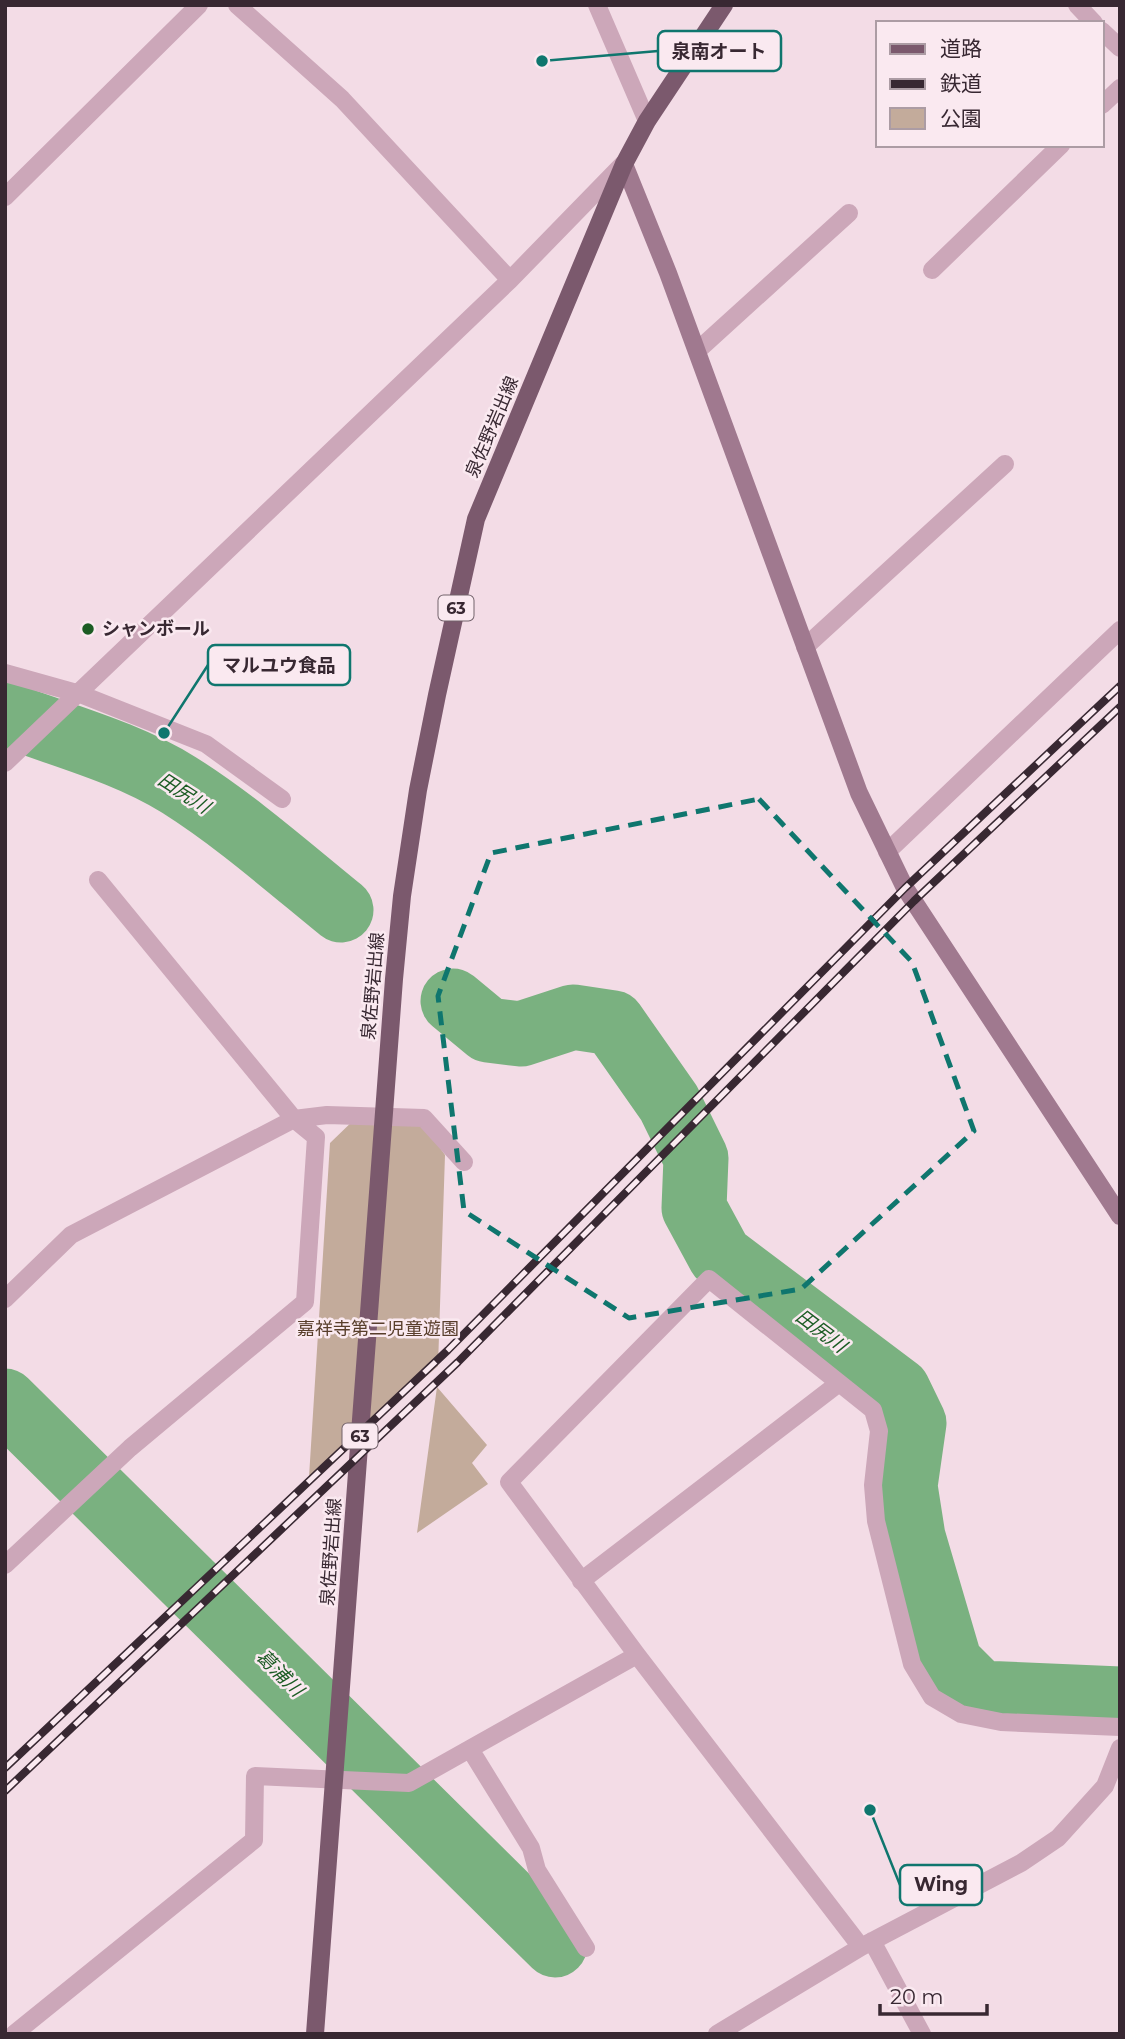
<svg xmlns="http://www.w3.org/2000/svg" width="1125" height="2039" viewBox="0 0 1125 2039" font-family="Montserrat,'Noto Sans JP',sans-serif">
<rect width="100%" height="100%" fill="#f3dce6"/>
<!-- park -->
<path fill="#c3ab9b" d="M358,1116l62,3 25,36 -7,211 -129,111 21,-334z
M437,1387l50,58 -15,18 16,21 -71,49z"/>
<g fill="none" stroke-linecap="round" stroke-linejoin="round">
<!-- river -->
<path stroke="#7ab180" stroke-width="65" d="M5,714c58,22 121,38 174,71 57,36 109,82 162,125
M453,1001l35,29 33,4 52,-17 40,6 56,80 27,55 -2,50 26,48 178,134 16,33 -9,63 8,51 37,126 30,30 140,6
M5,1401l550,544"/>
<!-- street -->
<path stroke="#cca7b9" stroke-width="18" d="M237,5l105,94 168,181
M597,5l50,116
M1077,5l17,18
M1102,31l18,17
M1102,105l18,-17
M5,197l194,-192
M932,270l129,-125
M697,351l152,-138
M805,647l200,-183
M5,673l75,21 126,50 76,55
M5,763l505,-483 113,-116
M887,852l233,-222
M5,1299l66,-64 223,-116 33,-4 97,3 40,44
M5,1565l125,-117 175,-146 11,-165 -22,-18 -196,-239
M581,1581l258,-198
M470,1749l61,99 6,22 49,78
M872,1941l50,93
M861,1947l-224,-292 -128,-173 200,-203 164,131 6,21 -6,54 3,36 36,143 20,33 29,17 40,8 119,5
M14,2034l240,-194 1,-64 154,7 228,-128
M717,2034l144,-87 160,-84 37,-25 47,-52 15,-38"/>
<!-- secondary -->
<path stroke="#a0798f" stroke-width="18" d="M624,164l44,109 191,520 46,95 215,328"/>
<!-- primary -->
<path stroke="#7b596d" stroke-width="18" d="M315,2034l79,-1055 8,-83 16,-106 19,-95 39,-176 148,-355 23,-43 77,-116"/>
<!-- rail casing -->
<g stroke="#382832" stroke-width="8">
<path id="rail" d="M5,1768l443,-418 457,-462 215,-202
M5,1791l453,-429 456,-461 206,-194"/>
</g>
<!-- rail -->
<use href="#rail" stroke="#fae9f0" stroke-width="5" stroke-dasharray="16" stroke-linecap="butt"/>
</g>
<!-- marked area -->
<path fill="none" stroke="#0f766e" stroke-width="5" stroke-dasharray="14 9" stroke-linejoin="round" d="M759,799l153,163 62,169 -173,158 -172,29 -165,-107 -26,-215 53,-143z"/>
<!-- markers -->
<circle fill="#1c5c24" stroke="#fae9f0" stroke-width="2.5" cx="88" cy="629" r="7"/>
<g text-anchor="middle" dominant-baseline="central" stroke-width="5" stroke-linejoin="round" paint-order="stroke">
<!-- shield labels -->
<g fill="#fae9f0" stroke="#72626b" stroke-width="2">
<rect x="438.5" y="595.5" width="35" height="25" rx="5"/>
<rect x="342.5" y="1423.5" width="35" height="25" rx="5"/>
</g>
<g font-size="16" font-weight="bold" fill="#382832">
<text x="456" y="608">63</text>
<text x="360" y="1436">63</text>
</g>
<!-- street labels -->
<g font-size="18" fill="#382832" stroke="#fae9f0">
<text transform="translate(492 427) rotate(-67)">泉佐野岩出線</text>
<text transform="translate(373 986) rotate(-85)">泉佐野岩出線</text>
<text transform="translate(331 1552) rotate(-86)">泉佐野岩出線</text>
</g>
<!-- poi labels -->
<g font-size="18" font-weight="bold" fill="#382832" stroke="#fae9f0" text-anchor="start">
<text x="102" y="629">シャンボール</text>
</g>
<!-- park labels -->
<g font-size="18" fill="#583e2b" stroke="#fae9f0">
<text x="378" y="1329">嘉祥寺第二児童遊園</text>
</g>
<!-- water labels -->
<g font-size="19" font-style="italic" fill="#1c5c24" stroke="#fae9f0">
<text transform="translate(184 793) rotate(33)">田尻川</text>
<text transform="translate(821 1331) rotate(37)">田尻川</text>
<text transform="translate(280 1673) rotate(45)">葛浦川</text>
</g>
</g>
<!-- callouts -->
<path fill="none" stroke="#0f766e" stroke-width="2.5" d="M542 61L658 51M164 733L208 665M870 1810L900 1885"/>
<g fill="#0f766e" stroke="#fae9f0" stroke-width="2.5">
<circle cx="542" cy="61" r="7"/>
<circle cx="164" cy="733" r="7"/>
<circle cx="870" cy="1810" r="7"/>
</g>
<g fill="#fae9f0" stroke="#0f766e" stroke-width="2.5">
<rect x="658" y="31" width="123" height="40" rx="7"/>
<rect x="208" y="645" width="142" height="40" rx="7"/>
<rect x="900" y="1865" width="82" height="40" rx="7"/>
</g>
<g font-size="19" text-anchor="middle" font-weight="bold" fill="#382832">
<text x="719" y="58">泉南オート</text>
<text x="279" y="672">マルユウ食品</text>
<text x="941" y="1891">Wing</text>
</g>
<!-- border -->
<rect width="1125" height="2039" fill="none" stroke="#382832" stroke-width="14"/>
<!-- legend -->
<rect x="876" y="21" width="228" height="126" fill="#fae9f0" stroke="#ac9ca4" stroke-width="2"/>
<rect x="890" y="44" width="35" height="10" fill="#7b596d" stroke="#ac9ca4" stroke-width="2"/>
<text x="940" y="56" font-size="21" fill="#382832">道路</text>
<rect x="890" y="79" width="35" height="10" fill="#382832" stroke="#ac9ca4" stroke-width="2"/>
<text x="940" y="91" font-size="21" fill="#382832">鉄道</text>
<rect x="890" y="108" width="35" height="21" fill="#c3ab9b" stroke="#ac9ca4" stroke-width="2"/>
<text x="940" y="126" font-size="21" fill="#382832">公園</text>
<!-- scale -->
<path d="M880 2004v10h107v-10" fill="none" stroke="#382832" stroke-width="3.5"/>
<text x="890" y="2004" font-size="21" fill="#382832" stroke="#fae9f0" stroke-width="5" paint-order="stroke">20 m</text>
</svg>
